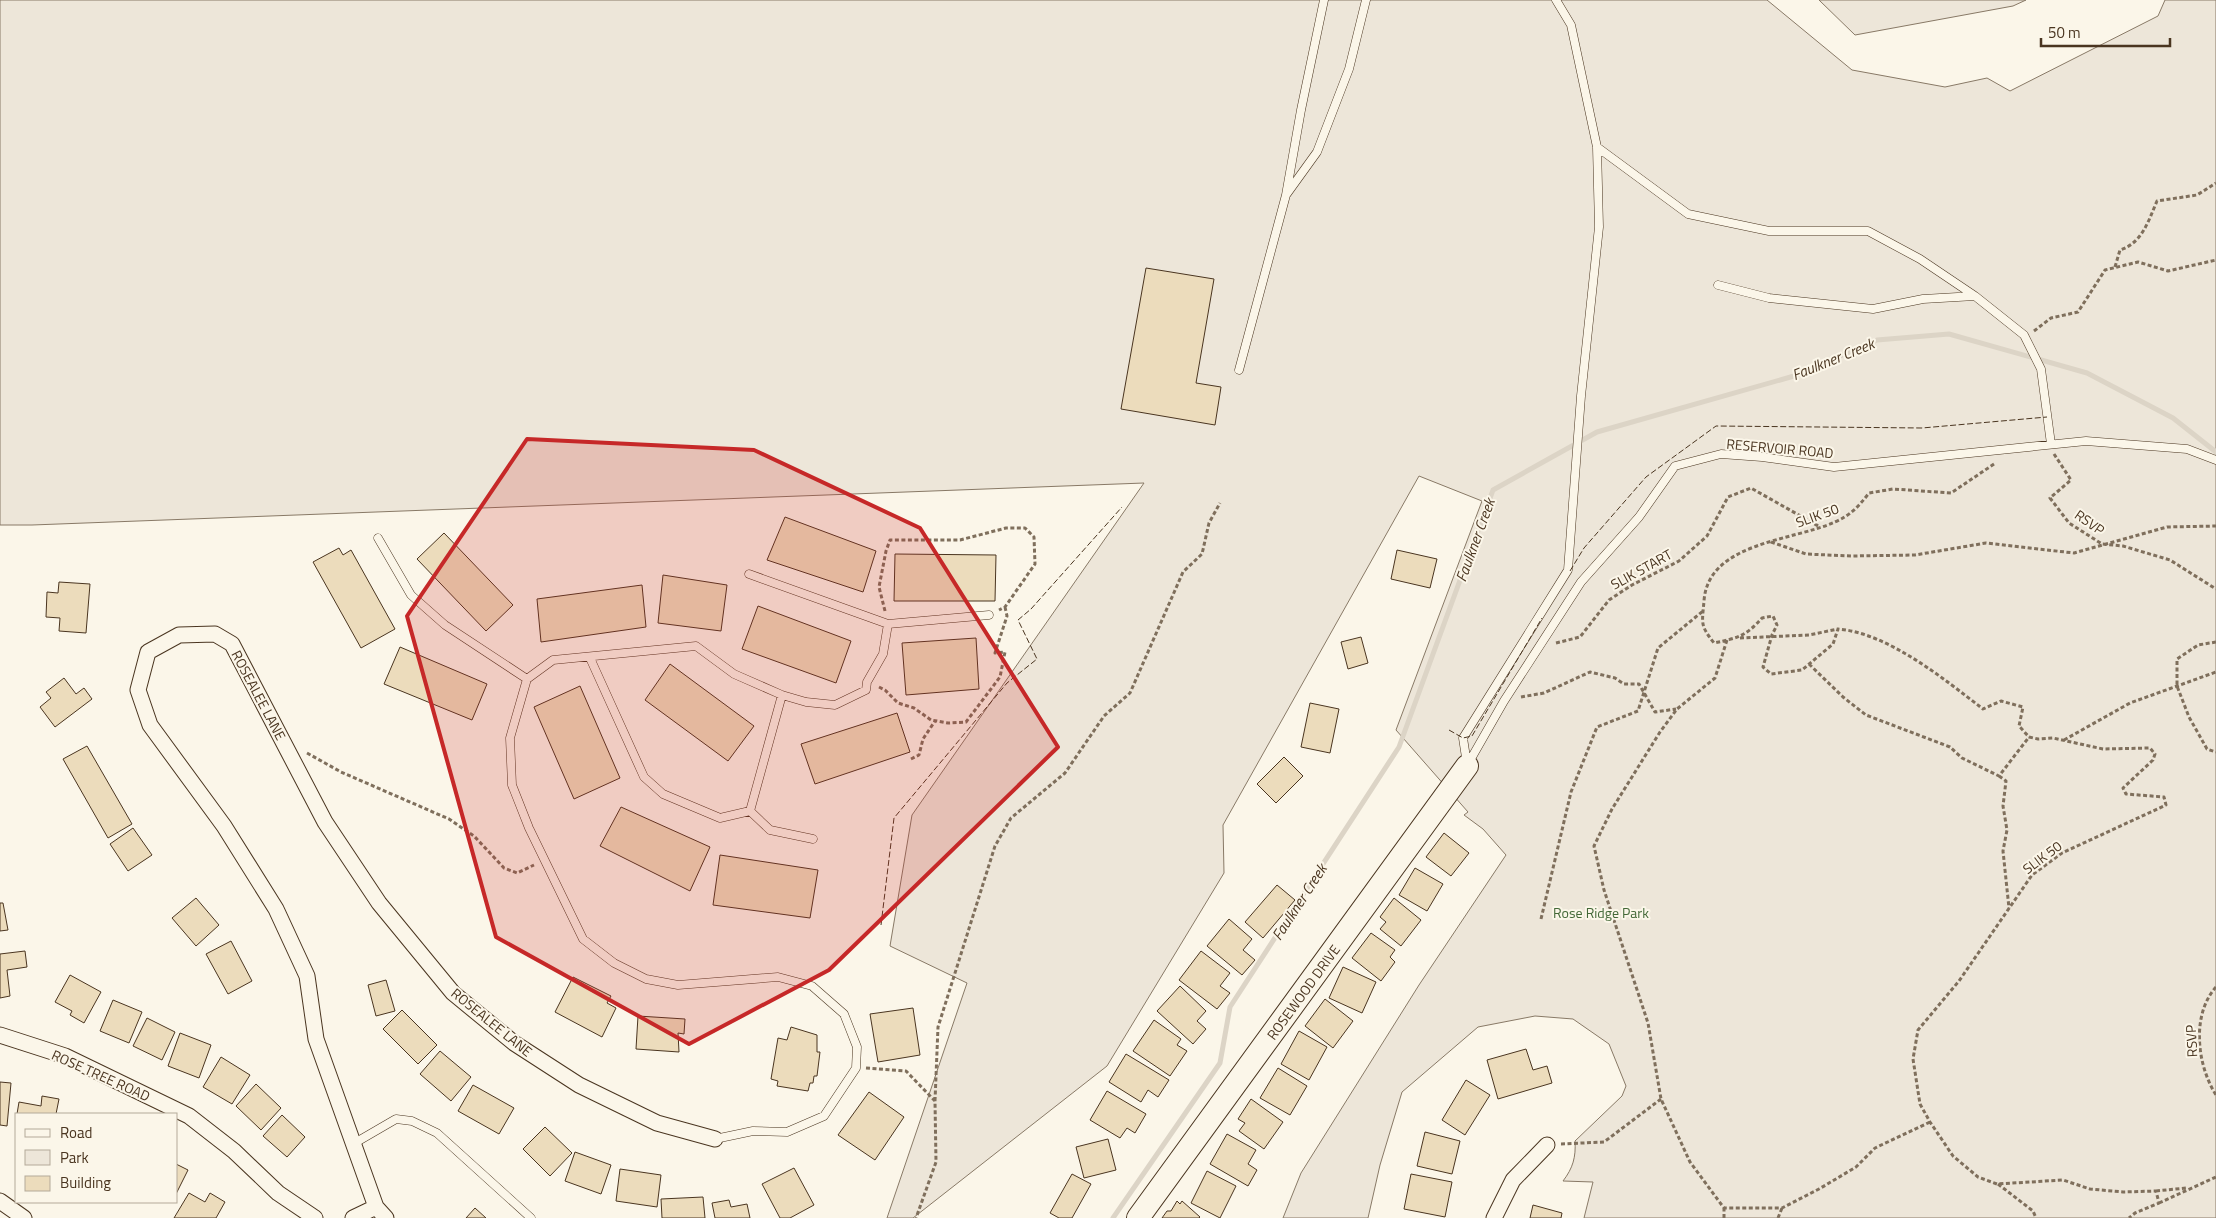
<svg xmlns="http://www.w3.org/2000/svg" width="2216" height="1218" viewBox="0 0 2216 1218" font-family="'Titillium Web',sans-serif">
<rect width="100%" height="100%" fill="#fbf6e9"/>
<!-- green -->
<path fill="#ede6d9" stroke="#887966" d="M0,0h1767l85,70 93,17 42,-9 23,13 148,-75 7,-16h51v1218h-632l9,-36 -30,-1c10,-13 13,-24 12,-40l47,-45 4,-10 -17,-42 -36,-25 -38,-3 -57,11 -76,65 -22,73 -12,53h-85l18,-45 118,-188 87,-130 -23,-26 -19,-14 4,-3 -72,-82 86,-229 -63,-25 -196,349 1,48 -117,193 -194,152h-26l80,-235 -77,-37 22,-131 232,-332 -1112,42h-32z
M1819,0h207l-13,6 -158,29z"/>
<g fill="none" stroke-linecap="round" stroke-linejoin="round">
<!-- stream -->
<path stroke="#dcd4c6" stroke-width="5" d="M1113,1218l107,-155 10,-56 169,-260 94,-257 104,-58 197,-56 83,-36 72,-6 138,39 86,45 43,34"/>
</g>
<!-- building -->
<path fill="#ecdcbc" stroke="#4a3520" d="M1146,268l68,11 -18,104 25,4 -6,38 -94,-16z
M785,517l91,34 -13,41 -96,-32z
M444,533l69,72 -27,26 -69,-72z
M339,548l4,7 8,-5 44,79 -34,19 -48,-86z
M1397,550l40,9 -7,29 -39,-9z
M895,554l101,1 -1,46h-101z
M663,575l64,10 -6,46 -63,-8z
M59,582l31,2 -4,49 -27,-2 1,-13 -14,-1 1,-25 11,1z
M642,585l4,42 -105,15 -4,-43z
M758,606l93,35 -15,42 -94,-34z
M1361,637l7,26 -20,6 -7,-27z
M976,638l3,51 -73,6 -4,-52z
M400,647l87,37 -15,36 -88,-36z
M670,664l84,62 -26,35 -83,-61z
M64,678l12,16 8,-6 8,11 -37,28 -15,-20 11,-9 -5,-6z
M580,686l40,92 -46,21 -40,-92z
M1310,703l29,6 -9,44 -29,-6z
M897,713l13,39 -95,32 -14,-40z
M87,746l45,78 -24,14 -45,-79z
M1284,757l19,19 -27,27 -19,-19z
M621,807l89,40 -20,44 -90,-45z
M133,828l19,27 -24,16 -18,-27z
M1444,833l25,20 -18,23 -25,-19z
M720,855l98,15 -8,48 -97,-13z
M1415,868l28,16 -16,27 -28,-16z
M1277,885l18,15 -32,38 -18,-16z
M196,898l23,27 -23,21 -24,-28z
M1394,898l27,22 -20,26 -21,-17 6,-7 -6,-5z
M0,903h3l5,27 -8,1z
M1229,919l23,20 -9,11 12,10 -13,15 -35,-29z
M1371,933l24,17 -5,7 5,5 -14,19 -29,-23z
M231,941l21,40 -24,13 -22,-40z
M25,951l2,16 -20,3 3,26 -10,2v-44z
M1201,951l29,22 -10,13 10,7 -13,16 -38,-29z
M1343,967l33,15 -14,31 -33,-15z
M70,975l31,17 -17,31 -14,-8 2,-4 -17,-9z
M573,977l38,19 -4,7 9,5 -14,29 -47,-25z
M386,980l9,31 -19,5 -8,-31z
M1180,986l26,25 -9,10 9,8 -13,15 -36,-33z
M1325,999l28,22 -20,27 -28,-22z
M113,1000l29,12 -13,31 -29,-12z
M913,1008l7,47 -42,7 -8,-48z
M402,1010l35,35 -19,19 -35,-35z
M638,1016l47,3 -1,15 -6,-1 1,19 -43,-3z
M147,1018l28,14 -13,28 -29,-14z
M1154,1020l27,19 -4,6 10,6 -17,25 -37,-25z
M791,1027l26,8v17h3l-3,24h-3l-1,7h-3l-2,8 -31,-5 1,-5 -7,-2 7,-41 9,2z
M1299,1031l28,16 -18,33 -28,-16z
M180,1033l31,12 -12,33 -31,-12z
M1526,1049l7,21 14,-4 5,17 -54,16 -11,-39z
M440,1051l31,26 -20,24 -31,-27z
M1126,1054l43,26 -11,17 -10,-7 -7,12 -32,-20z
M221,1057l29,18 -18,29 -29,-17z
M1278,1068l29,18 -17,29 -30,-17z
M1466,1080l24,15 -25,40 -23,-15z
M0,1082l11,1 -4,43 -7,-1z
M256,1084l25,24 -20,22 -25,-24z
M473,1085l41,23 -15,26 -41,-23z
M1107,1091l39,23 -11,19 -8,-5 -7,10 -30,-18z
M869,1092l35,25 -29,43 -37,-25z
M42,1096l17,3 -3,15h-39l2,-12 22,4z
M1251,1099l32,23 -19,27 -25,-18 6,-8 -7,-4z
M282,1115l23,22 -18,20 -24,-21z
M545,1127l27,26 -22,23 -27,-27z
M1425,1132l35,9 -8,33 -35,-8z
M1227,1134l29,16 -8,14 9,6 -9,16 -38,-22z
M1108,1139l8,31 -32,8 -8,-31z
M575,1152l36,13 -10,29 -36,-13z
M176,1164l12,6 -12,24z
M794,1168l20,37 -24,13h-10l-18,-34z
M620,1169l41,6 -4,32 -41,-6z
M1207,1171l29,15 -16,32 -29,-15z
M1072,1174l19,10 -19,34h-13l-9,-5z
M1411,1174l41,8 -7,35 -41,-8z
M189,1193l16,9 5,-9 15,9 -9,16h-42z
M703,1197l2,21h-43l-1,-19z
M729,1200l2,7 16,-3 3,14h-35l-3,-15z
M1177,1201l3,3 2,-3 18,16 -1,1h-37l5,-7h4z
M1533,1205l29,8 -1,5h-31z
M475,1208l11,10h-20z"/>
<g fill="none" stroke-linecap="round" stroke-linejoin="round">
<!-- lane casing -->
<g stroke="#4a3520" stroke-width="9">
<path id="lane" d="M1324,0l-23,110 -15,85 31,-43 32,-83 17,-69
M1597,147l91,67 81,17h99l52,28 55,37
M1718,285l51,13 104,11 50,-10 52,-3 49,39 17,34 10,75
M1239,370l47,-175
M378,538l33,57 34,30 82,54 26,-19 143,-14 38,28 48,21 24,7 29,3 31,-15 1,-8 16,-28 5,-30
M749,574l139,50 101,-9
M590,658l54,119 19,17 57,24 30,-7 32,-116
M527,679l-17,59 2,47 17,43 54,111 31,24 32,16 32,6 100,-8 34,9 32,28 13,33 -1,21 -32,48 -37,16 -34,-1 -38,8
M1467,764l-4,-26 105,-168 13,-174 18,-169 -2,-80 -26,-122 -15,-25
M1468,764l36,-63 77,-119 58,-65 36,-51 46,-12 41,3 72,10 252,-26 101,8 29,11
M750,811l20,19 43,9
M353,1144l43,-25 16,2 25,12 94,85"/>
</g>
<!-- street casing -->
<g stroke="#4a3520" stroke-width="17">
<path id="street" d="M0,1035l65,21 124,60 45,35 44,42 37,25
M0,1201l24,17
M353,1218l23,-11
M386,1218l-10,-11 -60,-168 -9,-63 -31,-67 -52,-83 -74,-101 -12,-35 10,-38 31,-17 36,-1 17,10 93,178 54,81 74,90 61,50 65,42 78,38 58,16
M1494,1218l19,-38 34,-35"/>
</g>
<!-- secondary casing -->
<g stroke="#4a3520" stroke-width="24">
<path id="secondary" d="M1138,1218l329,-452"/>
</g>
<!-- path -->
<path stroke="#7f6f5c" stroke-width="3" stroke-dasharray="4 2.5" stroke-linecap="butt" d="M2115,267l5,-17c22,-7 28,-28 37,-49l40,-6 19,-12
M2034,331l17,-13 27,-6 27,-42 33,-8 30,9 48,-11
M2054,454l17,26 -21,18 19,25 33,21 21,2 47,14 46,29
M1994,464l-43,29 -58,-4 -24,4c-10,13 -18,22 -34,29 -42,19 -127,20 -131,79 -2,23 -4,24 10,42 24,-5 32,-7 48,-25l11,-2 4,9 -5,10 -9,32 8,7 31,-4 31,-26 5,-15c50,4 106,50 145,80l18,-8 22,6 -4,19 10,11 9,2 15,-1 50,11 47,-1 5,6 -2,6 -30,28 3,6 38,3 2,8 -104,48 -30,22 -73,106 -41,49 -5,29 7,45 10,18 23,34 25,21 19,7 66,-4 27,9 33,3 33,-1 3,12 -24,10 -6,5
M1771,542l35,12 45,2 64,-1 71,-12 88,10 93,-26 49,-1
M885,611l-6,-24 7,-36 4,-11h70l46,-12h19l9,9 1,27 -30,43 -6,3
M1740,638l69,-3 29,-6
M1727,640l-12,38 -38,31 -17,23 -48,77 -18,37 10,44 44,133 13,76 29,63 34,46h58l37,-19 37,-22 19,-19 55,-26
M2216,642l-18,3 -21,14v27l12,31 18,32 9,3
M1556,643l24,-6 29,-37 23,-15 47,-24 28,-25 21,-39 23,-9 69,39
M1809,664l34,33 23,18 84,32 12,11 37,18 30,-39
M879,687l6,3 13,13 16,5 17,12 17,3 18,-1 34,-45 5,-25 -10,1 12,-37 -2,-9
M1521,697l23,-4 46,-21 25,6 9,6h15l16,28 21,-3
M2064,740l66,-37 86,-31
M307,753l34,19 108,47 25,17 30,32 13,5 17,-8
M911,759l8,-4 4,-16 12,-18
M1999,776l7,5 -3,25 4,24 -4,21 6,57
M1541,919l30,-127 26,-65 41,-16 20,-63 45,-37
M2216,987c-25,28 -19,78 0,108
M866,1068l40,3 29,30 1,61 -20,56
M935,1101l3,-74 57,-181 16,-28 54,-45 39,-57 26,-23 53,-121 19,-18 7,-31 11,-20
M1561,1144l43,-2 57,-43
M1998,1184l35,27 3,7
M2156,1191l30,-3
M2159,1203l57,-26
M1724,1218v-10
M1778,1218l4,-10"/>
<!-- lane -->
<use href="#lane" stroke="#fbf6e9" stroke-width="8"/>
<!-- street -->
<use href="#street" stroke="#fbf6e9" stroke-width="15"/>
<!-- secondary -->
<use href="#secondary" stroke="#fbf6e9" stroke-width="22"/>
<!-- fence -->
<path stroke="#4a3520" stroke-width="1" stroke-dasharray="6 2.5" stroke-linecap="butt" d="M1570,571l14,-23 62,-71 70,-51 206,2 125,-11
M1449,730l14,8 9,-2 70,-118
M881,925l13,-107 113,-135 30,-24 -19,-39 13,-11 91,-102"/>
</g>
<!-- marked area -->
<path fill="#c62828" fill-opacity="0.2" stroke="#c62828" stroke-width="4" stroke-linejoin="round" d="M527,439l227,11 166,78 138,219 -229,223 -140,74 -193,-107 -89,-321z"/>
<g text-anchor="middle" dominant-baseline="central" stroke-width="4" stroke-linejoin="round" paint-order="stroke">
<!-- street labels -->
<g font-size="14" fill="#4a3520" stroke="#fbf6e9">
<text transform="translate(1780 448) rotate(5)">RESERVOIR ROAD</text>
<text transform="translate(1817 515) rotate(-20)">SLIK 50</text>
<text transform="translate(2090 522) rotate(35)">RSVP</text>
<text transform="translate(1641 569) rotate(-29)">SLIK START</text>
<text transform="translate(259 695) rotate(62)">ROSEALEE LANE</text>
<text transform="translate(2042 857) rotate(-37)">SLIK 50</text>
<text transform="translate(1303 992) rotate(-54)">ROSEWOOD DRIVE</text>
<text transform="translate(492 1022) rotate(39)">ROSEALEE LANE</text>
<text transform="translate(2191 1041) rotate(-93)">RSVP</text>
<text transform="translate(101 1075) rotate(24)">ROSE TREE ROAD</text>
</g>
<!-- park labels -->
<g font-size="14" fill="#436837" stroke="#fbf6e9">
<text x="1601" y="912">Rose Ridge Park</text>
</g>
<!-- water labels -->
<g font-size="15" font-style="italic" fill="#4a3520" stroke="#fbf6e9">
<text transform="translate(1833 359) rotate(-22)">Faulkner Creek</text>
<text transform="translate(1475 540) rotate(-70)">Faulkner Creek</text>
<text transform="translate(1299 902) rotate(-57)">Faulkner Creek</text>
</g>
</g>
<!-- legend -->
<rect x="15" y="1113" width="162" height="90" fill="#fbf6e9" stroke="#b4a999"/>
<rect x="25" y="1129" width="25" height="8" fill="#fbf6e9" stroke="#b4a999"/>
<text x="60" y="1138" font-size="15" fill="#4a3520">Road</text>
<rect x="25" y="1150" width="25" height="15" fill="#ede6d9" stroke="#b4a999"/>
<text x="60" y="1163" font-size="15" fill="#4a3520">Park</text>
<rect x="25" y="1176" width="25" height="15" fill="#ecdcbc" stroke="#b4a999"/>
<text x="60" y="1188" font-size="15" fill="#4a3520">Building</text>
<!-- scale -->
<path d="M2041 38v8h129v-8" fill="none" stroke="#4a3520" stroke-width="2.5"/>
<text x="2048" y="38" font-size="15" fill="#4a3520" stroke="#fbf6e9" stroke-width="4" paint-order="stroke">50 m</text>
</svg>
